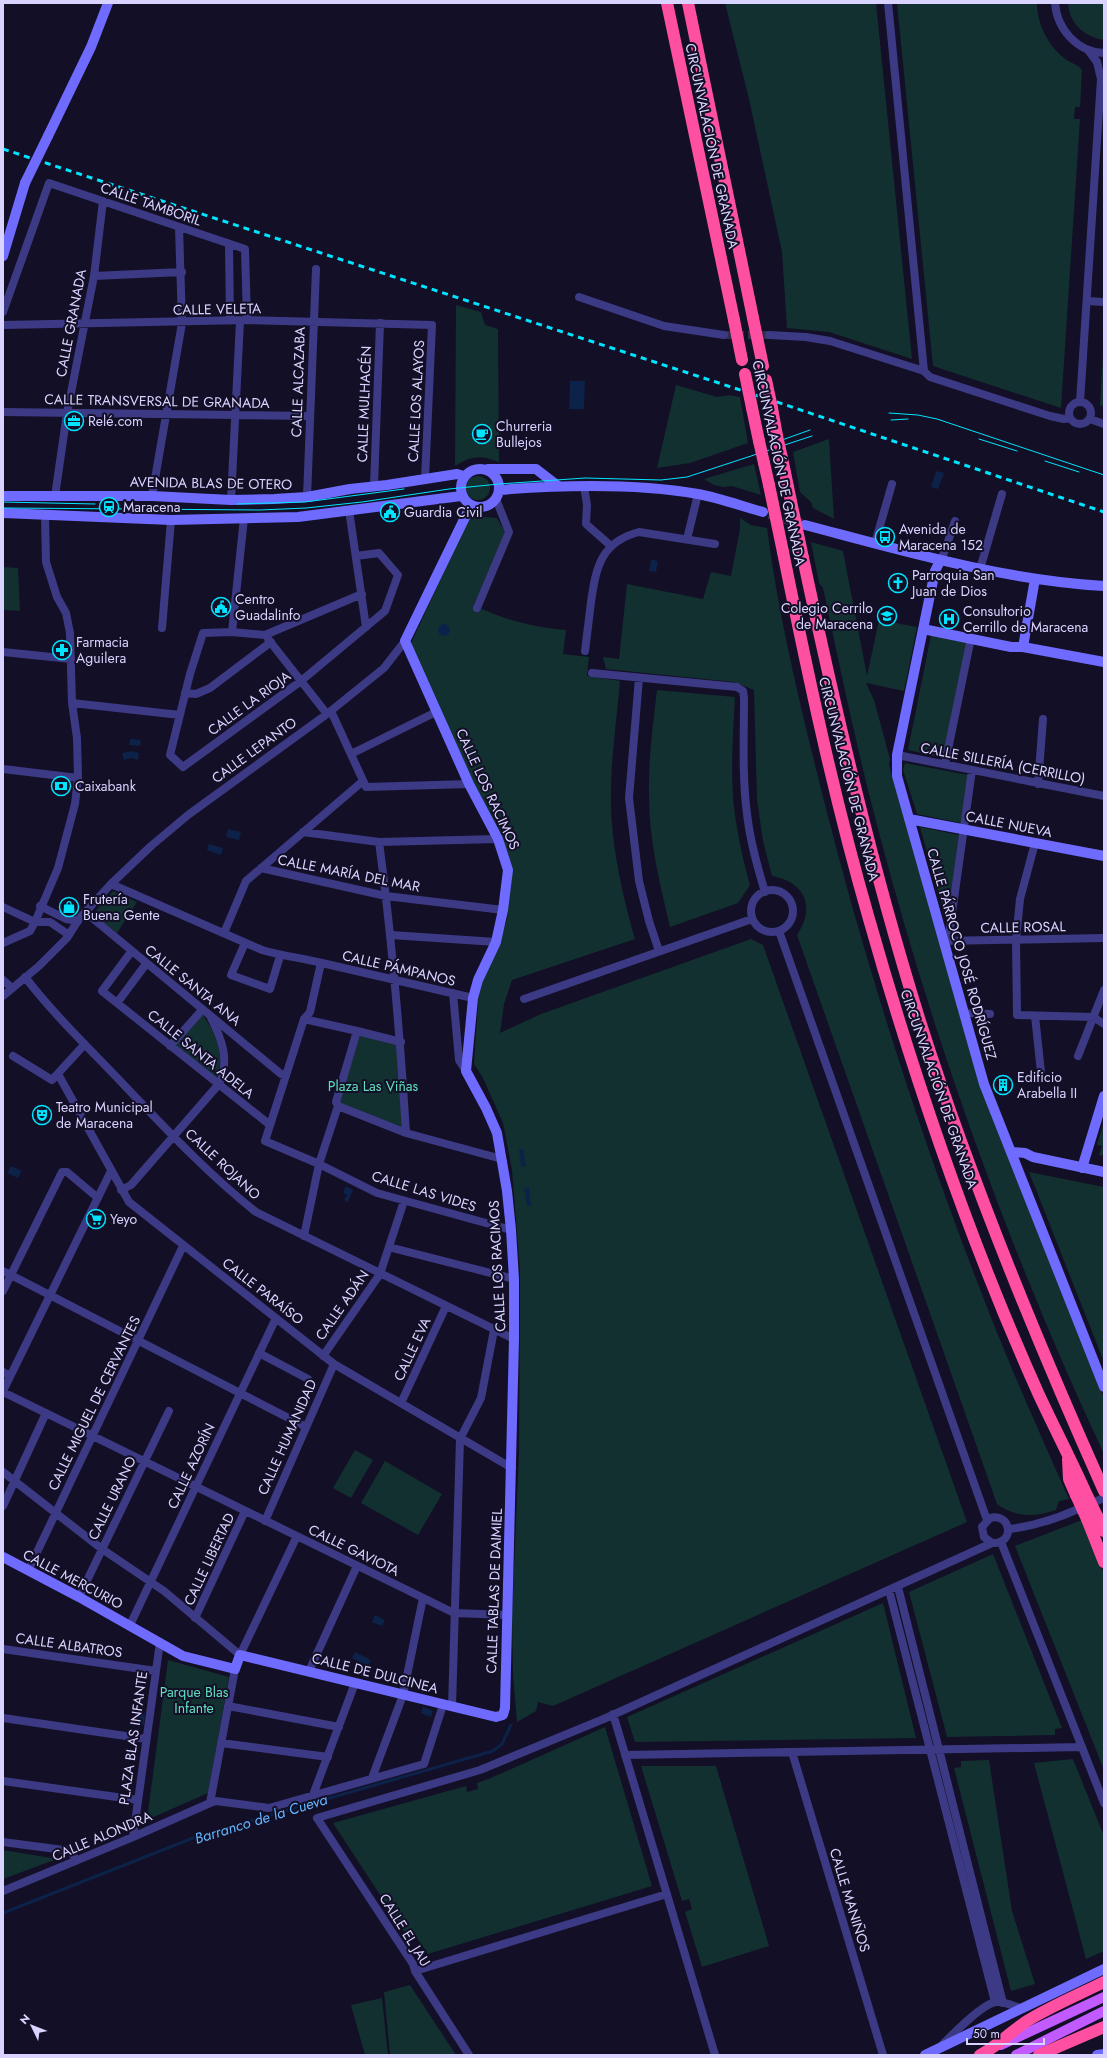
<svg xmlns="http://www.w3.org/2000/svg" width="1107" height="2058" viewBox="0 0 1107 2058" font-family="Jost,sans-serif">
<rect width="100%" height="100%" fill="#130f26"/>
<!-- green -->
<path fill="#12302f" d="M725,3h151l36,356 -83,-27 -42,-4 -5,-76 -33,-153z
M897,3h140c0,21 11,42 27,55 6,5 14,6 18,12l-2,37h-5l-1,12h6l-19,289 -128,-42z
M1068,3h36v37c-19,-3 -35,-16 -36,-37z
M456,305l25,7 4,13 13,4 1,133c-19,-7 -26,-7 -44,4z
M1104,335v72l-4,-2z
M676,385l41,12 12,-2 11,2 8,46 -58,20 -33,5z
M829,439l5,80 -21,-11 -2,-6 -11,-10 -7,-40z
M754,464l7,31 -29,-9 -9,1 -9,-2 -10,-6z
M466 488a12 12 0 1 1 24 0a12 12 0 1 1-24 0Z
M470,516l27,2 8,14 -31,73c28,14 60,23 92,25l-3,24 26,3 -2,19 33,5c-3,37 -9,75 -9,112 -1,47 11,101 24,146l-123,41 -8,24 -4,29 41,-19 210,-75 12,6 204,577 -414,184 -15,-4 -2,9 -19,11 -4,-46 -1,-62 7,-160 1,-184 -8,-100 -9,-47 -20,-45 -9,-14 5,-76 21,-46 7,-23 4,-50 -100,-226z
M740,518l11,7 16,3c11,86 33,177 54,261 46,184 105,365 175,541 23,57 48,113 73,169l-10,2 -3,9c-21,7 -40,8 -59,-6l-200,-569c19,-28 8,-53 -25,-59l-9,-35 -6,-41 -3,-110 -20,-8 -128,-13 -3,-12 16,2 8,-75 76,15 8,-27 20,4 9,-47z
M811,542l32,9 24,125 12,-56 38,7 -13,64 -38,-8 8,17 16,59 -1,6 93,325 122,308v56c-94,-201 -171,-414 -227,-629 -21,-79 -37,-158 -54,-237l-4,-5z
M3,567l15,1 2,43 -17,-1z
M931,635l37,8 -24,115 -36,-8z
M657,690l78,7c-2,34 -4,67 -2,101 3,30 9,58 17,87l-12,18 -68,24c-10,-43 -21,-86 -21,-130 -1,-36 4,-72 8,-107z
M905,763l63,12 -7,48 -44,-9 -14,-44z
M920,827l39,8 -12,88z
M113,891l24,11 -20,31 -24,-19z
M202,1014c14,19 24,41 14,65l-41,-34z
M360,1035l39,10 3,83 -63,-25z
M1104,1122v34l-5,-1 3,-9 -5,-1z
M1029,1172l75,15v175z
M355,1450l18,10 -22,38 -18,-10z
M385,1461l57,33 -24,41 -57,-32z
M1082,1520l22,54v196l-89,-224z
M993,1554l69,174 -7,1v6l-108,2 -38,-145z
M883,1603l33,135 -281,4 -8,-25z
M168,1660l61,17 -21,116 -61,27z
M605,1727l47,159 -224,68 -11,-16 -6,4 -78,-119 133,-37 1,6 11,-3 -1,-6 14,-5z
M1073,1759l31,77v115l-18,8 -52,-196z
M989,1760l23,151 23,73 -24,7 -57,-223 7,-1v-6z
M641,1766h75l53,180 -67,21 -17,-55 7,-3 -3,-10 -7,2z
M3,1850l54,9 -54,20z
M410,1985l46,70h-66l-6,-63z
M382,1998l6,57h-23l-14,-50z"/>
<!-- water -->
<path fill="#0c2248" d="M570,381h15l-1,28h-15z
M936,471l8,2 -6,16 -7,-2z
M653,559l5,3 -2,10 -7,-1 2,-10z
M438 630a6 6 0 1 1 12 0a6 6 0 1 1-12 0Z
M130,739l11,1 -1,6 -11,-1z
M132,751l7,2 -1,7 -7,-2 -7,2 -2,-7z
M228,829l13,3 -2,8 -13,-3z
M209,844l14,4 -2,7 -14,-5z
M519,1149h4l3,17 -5,1z
M11,1166l11,5 -4,7 -11,-5z
M346,1186l7,4 -5,12 -4,-2 3,-5 -4,-2z
M529,1187l2,18 -4,1 -3,-18z
M375,1615l10,5 -3,6 -10,-4z
M355,1652l16,8 -3,6 -16,-8z
M423,1707l10,4 -2,6 -10,-4z
M141,1710l4,3 -1,12 -8,-1 2,-12z"/>
<g fill="none" stroke-linecap="round" stroke-linejoin="round">
<!-- stream -->
<path stroke="#0c2248" stroke-width="3" d="M3,1913l195,-77 295,-85 9,-7 9,-19"/>
<!-- street-tunnel -->
<path stroke="#312d47" stroke-width="8" stroke-dasharray="8 4" stroke-linecap="butt" d="M724,335h45"/>
<!-- secondary-tunnel -->
<path stroke="#312d47" stroke-width="10" stroke-dasharray="10 5" stroke-linecap="butt" d="M769,514l33,10"/>
<!-- street -->
<path stroke="#3d3a85" stroke-width="8" d="M888,3l36,368
M1055,3c2,26 22,49 49,50
M229,244l1,77
M94,276l88,-4
M579,297l85,29 60,9
M1087,301l17,1
M3,312l46,-129 196,66 2,71
M3,325l244,-5 185,5 -7,154
M769,335l37,2 24,4 94,30 6,6 120,39 14,3 6,-1
M1069 413a11 11 0 1 1 22 0a11 11 0 1 1-22 0Z
M1080,402l21,-323 -4,-17 -9,-12
M3,412l307,4
M1090,419l14,5
M374,486l6,-163
M584,486l3,19 -1,19 25,22
M55,496l12,-83 27,-137 9,-75
M152,496l30,-173 -3,-96
M307,497l9,-228
M231,500l9,-179
M349,510l17,117
M687,539l11,-45
M875,543l17,-59
M356,556l23,-3 19,22 -13,36 -84,70 -118,86 -13,-12 20,-81 13,-41 29,-1 33,3 97,-41
M940,561l4,-8 11,-32
M980,569l22,-75
M477,608l32,-76 -13,-33
M162,628l9,-108
M232,632l12,-114
M268,639l59,75
M585,651c2,-16 4,-33 6,-49 5,-35 10,-60 48,-70l76,12
M3,652l68,7
M592,673l145,14 6,4 1,7c0,38 -2,78 3,116 3,27 10,52 18,78
M639,678l-10,120 10,83 10,40 10,30
M185,693l11,1 14,-6 61,-46
M72,703l108,12
M331,711l35,76 103,-3
M351,754l85,-42
M897,755l207,41
M945,764l26,-126
M3,769l75,9
M1038,784l5,-65
M303,832l76,10 119,-3
M379,842c13,97 21,193 27,291
M1035,843l-15,56 -4,41 1,75 76,2
M261,868l125,28 117,14
M111,884l151,66c20,6 40,8 60,13 51,12 100,23 151,35
M751 911a21 21 0 1 1 42 0a21 21 0 1 1-42 0Z
M40,906l26,13 12,2
M3,907l32,15h15l19,13
M85,912l196,162 5,2
M779,931l208,589
M224,933l22,-52 117,-100
M391,935l105,7
M943,941l161,-3
M948,942l24,-172
M3,943l27,-12 5,-9 23,-54 17,-64 3,-26 -1,-40 -5,-35 -2,-70 -4,-20 -9,-16 -11,-35 -1,-46
M245,943l-14,32 39,14 10,-33
M131,952l-29,39 168,134
M321,963l-11,49 -6,7 -39,122 54,23 58,29 134,37
M25,977c30,39 65,72 99,108 42,44 84,89 132,127l258,127
M3,980l9,8
M453,993l6,67 7,11
M3,996l36,-30 28,-28 12,-19 32,-35 40,-38 37,-31 139,-101 57,-46 21,-27
M524,999l228,-80
M117,1003l29,-39
M964,1015l7,-2 19,1
M1035,1016l6,56
M1093,1017l11,7
M304,1019l53,12
M170,1046l32,-36
M13,1056l39,24 32,-35
M1078,1056l26,-66
M58,1074l71,128 205,162 178,104
M338,1106l68,27 96,26
M121,1190l10,-5 88,-101c11,-23 3,-45 -8,-66
M304,1236l15,-72 19,-58 -2,-4 21,-71 44,11
M389,1247l125,32
M3,1271l303,156
M3,1291l59,-119h5l31,26
M259,1353l49,26
M323,1356l57,-82 24,-73
M3,1372l7,4
M3,1391l108,-220
M3,1392l451,221 54,2
M401,1403l45,-97
M3,1472l99,77 62,42 76,64 57,-119
M3,1506l43,-93
M265,1521l69,-157
M1009,1529c36,-4 62,-17 95,-31
M1001,1542l103,261
M28,1571l155,-325
M898,1587l105,416
M889,1590l106,412
M79,1597l90,-186
M195,1618l50,-107
M130,1625l146,-307
M3,1649l153,22
M309,1671l48,-105
M228,1706l111,21
M452,1707l8,-268 21,-41 13,-68
M613,1714l102,341
M3,1718l143,21
M221,1743l107,14
M792,1752l91,303
M625,1755l457,-8
M372,1778l31,-83 20,-97
M3,1781l135,19
M313,1795l42,-112
M210,1803l25,-134
M133,1837l27,-195
M3,1842l68,9 5,10
M3,1891l130,-54 77,-34 6,-2 53,7 155,-44 19,-59
M415,1971l252,-77
M942,2045c11,-11 40,-41 54,-43 8,-1 17,4 25,6
M469,2055l-54,-84 -2,-7 -96,-146 163,-48 126,-52 386,-175c24,1 19,-31 -2,-25l-8,9 2,10 8,6"/>
<!-- secondary -->
<path stroke="#6f6bff" stroke-width="10" d="M48,136l43,-89 17,-44
M3,256l22,-73
M461 488a19 19 0 1 1 38 0a19 19 0 1 1-38 0Z
M488,469h48l22,17
M499,490c63,-5 136,-7 199,4 22,4 43,12 65,18
M3,496h149l79,4 43,-1 33,-2 43,-8 37,-4 70,-11 7,2
M3,513l168,7 127,-3 163,-21
M805,525c99,26 197,55 299,61
M940,561l-5,10 -38,184v21l87,308 120,303
M923,629l88,18h12l81,15
M1023,647l12,-68
M909,819l195,37
M1011,1152l14,1 8,4 71,15
M1082,1168l22,-72
M3,1557l76,40 104,59 52,13 5,-14 256,62 7,-2 2,-7 9,-369v-60l-3,-49 -4,-39 -10,-58 -11,-25 -20,-37 7,-73 5,-18 18,-38 7,-32 5,-40 -10,-31 -29,-55 -64,-143 66,-136
M925,2055l179,-86
M1097,2055l7,-1"/>
<!-- primary -->
<path stroke="#c25bff" stroke-width="10" d="M1001,2045l103,-48
M1016,2055l88,-44"/>
<!-- highway -->
<path stroke="#ff4fa3" stroke-width="12" d="M667,3l67,317
M688,3l65,315
M752,408l7,33
M772,408l5,28
M782,458l6,29
M764,463l5,22
M783,552c25,123 51,246 86,367 46,162 101,323 170,476 15,32 31,63 45,94
M803,558c33,155 69,309 116,460 51,161 116,319 185,473
M1068,1459l1,20 7,16
M1097,1516l7,15
M1087,1519l17,43
M980,2055c18,-9 30,-23 47,-34 24,-15 51,-26 77,-39
M1039,2055l65,-28"/>
<!-- tram -->
<path stroke="#00e5ff" stroke-width="1" d="M889,413l29,2 19,4 167,56
M891,420l17,-1
M979,439l38,12
M782,440l28,-10
M1045,461l34,11
M3,502l92,2
M237,504l68,-2 99,-13
M3,508l257,2 46,-2 56,-6 87,-13 50,-5 86,-6 76,2 26,-3 125,-41"/>
<!-- rail -->
<path stroke="#00e5ff" stroke-width="3" stroke-dasharray="6 5" stroke-linecap="butt" d="M3,149l780,255 321,108"/>
<!-- secondary-bridge -->
<path stroke="#6f6bff" stroke-width="10" d="M25,183l23,-47"/>
<!-- highway-bridge -->
<path stroke="#ff4fa3" stroke-width="12" d="M753,318l10,48
M734,320l8,40
M745,374l7,34
M766,380l6,28
M777,436l5,22
M759,441l5,22
M769,485l14,67
M788,487l15,71
M1084,1489l13,27
M1076,1495l11,24"/>
</g>
<!-- icons -->
<defs>
<g id="office-ring" transform="scale(1)"><circle r="9.5" fill="#130f26" stroke="#00e5ff" stroke-width="1.5"/><path d="M-6-3h4V-5.5h4V-3h4V5H-6ZM-1-4.5V-3h2v-1.5ZM-6 0V1H6V0Z" fill="#00e5ff"/></g>
<g id="cafe-ring" transform="scale(1)"><circle r="9.5" fill="#130f26" stroke="#00e5ff" stroke-width="1.5"/><path d="M-5.5-4.5H6V0H3Q3 3.5 0 3.5H-2.5Q-5.5 3.5-5.5 0ZM3-3.2v2h1.7v-2ZM-6 4.5H4V6H-6Z" fill="#00e5ff"/></g>
<g id="station-ring" transform="scale(1)"><circle r="9.5" fill="#130f26" stroke="#00e5ff" stroke-width="1.5"/><path d="M-3-6H3Q5-6 5-4V2Q5 4 3 4L4.5 6H3L1.5 4h-3L-3 6H-4.5L-3 4Q-5 4-5 2V-4Q-5-6-3-6ZM-3.5-4v3h7v-3ZM-3.5 1v1.5H-2V1ZM2 1v1.5H3.5V1Z" fill="#00e5ff"/></g>
<g id="civic-ring" transform="scale(1)"><circle r="9.5" fill="#130f26" stroke="#00e5ff" stroke-width="1.5"/><path d="M-.6-6.5H3V-4.5H.6V-3L4-1V1h2V6H-6V1h2V-1L-.6-3ZM-1.2 2.5V6h2.4V2.5Z" fill="#00e5ff"/></g>
<g id="bus-ring" transform="scale(1)"><circle r="9.5" fill="#130f26" stroke="#00e5ff" stroke-width="1.5"/><path d="M-5-6H5V4H4V6H2V4H-2V6H-4V4H-5ZM-3.5-4V0h7V-4ZM-3.5 1.2v1.5H-2V1.2ZM2 1.2v1.5H3.5V1.2Z" fill="#00e5ff"/></g>
<g id="church-ring" transform="scale(1)"><circle r="9.5" fill="#130f26" stroke="#00e5ff" stroke-width="1.5"/><path d="M-1.2-6h2.4v3.5h3.3v2.4h-3.3V6h-2.4V-.1h-3.3v-2.4h3.3Z" fill="#00e5ff"/></g>
<g id="school-ring" transform="scale(1)"><circle r="9.5" fill="#130f26" stroke="#00e5ff" stroke-width="1.5"/><path d="M0-5L7-2L0 1L-7-2ZM-4 1L0 2.5L4 1V4Q0 6-4 4Z" fill="#00e5ff"/></g>
<g id="hospital-ring" transform="scale(1)"><circle r="9.5" fill="#130f26" stroke="#00e5ff" stroke-width="1.5"/><path d="M-5-5h3v3.5h4V-5h3V5h-3V1.5h-4V5h-3Z" fill="#00e5ff"/></g>
<g id="pharmacy-ring" transform="scale(1)"><circle r="9.5" fill="#130f26" stroke="#00e5ff" stroke-width="1.5"/><path d="M-2-6h4v4h4v4h-4v4h-4v-4h-4v-4h4Z" fill="#00e5ff"/></g>
<g id="bank-ring" transform="scale(1)"><circle r="9.5" fill="#130f26" stroke="#00e5ff" stroke-width="1.5"/><path d="M-6-4H6V4H-6ZM0-2.3a2.3 2.3 0 1 0 0 4.6a2.3 2.3 0 1 0 0-4.6Z" fill="#00e5ff"/></g>
<g id="shop-ring" transform="scale(1)"><circle r="9.5" fill="#130f26" stroke="#00e5ff" stroke-width="1.5"/><path d="M-5-2.5h2.3a2.7 3.5 0 0 1 5.4 0H5L5.5 6h-11ZM-1.5-2.5h3a1.5 2.3 0 0 0-3 0Z" fill="#00e5ff"/></g>
<g id="building-ring" transform="scale(1)"><circle r="9.5" fill="#130f26" stroke="#00e5ff" stroke-width="1.5"/><path d="M-4-6H4V6H1V3H-1V6H-4ZM-2.5-4.3h1.7v1.8h-1.7ZM.8-4.3h1.7v1.8H.8ZM-2.5-1h1.7V.8h-1.7ZM.8-1h1.7V.8H.8Z" fill="#00e5ff"/></g>
<g id="theatre-ring" transform="scale(1)"><circle r="9.5" fill="#130f26" stroke="#00e5ff" stroke-width="1.5"/><path d="M-5-5.5Q0-4 5-5.5V0Q5 5 0 6Q-5 5-5 0ZM-3.3-2.5H-1v1.5H-3.3ZM1-2.5H3.3v1.5H1ZM-2.8 1Q0 5.5 2.8 1Z" fill="#00e5ff"/></g>
<g id="supermarket-ring" transform="scale(1)"><circle r="9.5" fill="#130f26" stroke="#00e5ff" stroke-width="1.5"/><path d="M-6-5.5h2.5l.6 2H6L4.5 2H-2.5L-4.4-4H-6ZM-1.5 3.2a1.3 1.3 0 1 0 .1 0ZM3 3.2a1.3 1.3 0 1 0 .1 0Z" fill="#00e5ff"/></g>
</defs>
<g fill-rule="evenodd">
<use href="#office-ring" x="74" y="421"/>
<use href="#cafe-ring" x="482" y="434"/>
<use href="#station-ring" x="109" y="507"/>
<use href="#civic-ring" x="390" y="512"/>
<use href="#bus-ring" x="885" y="537"/>
<use href="#church-ring" x="898" y="583"/>
<use href="#civic-ring" x="221" y="607"/>
<use href="#school-ring" x="887" y="616"/>
<use href="#hospital-ring" x="949" y="619"/>
<use href="#pharmacy-ring" x="62" y="650"/>
<use href="#bank-ring" x="61" y="786"/>
<use href="#shop-ring" x="69" y="907"/>
<use href="#building-ring" x="1003" y="1085"/>
<use href="#theatre-ring" x="42" y="1115"/>
<use href="#supermarket-ring" x="96" y="1219"/>
</g>
<g text-anchor="middle" dominant-baseline="central" stroke-width="4" stroke-linejoin="round" paint-order="stroke">
<!-- street labels -->
<g font-size="14" fill="#d9d4ff" stroke="#130f26">
<text transform="translate(712 146) rotate(78)">CIRCUNVALACIÓN DE GRANADA</text>
<text transform="translate(151 204) rotate(19)">CALLE TAMBORIL</text>
<text transform="translate(217 309) rotate(-1)">CALLE VELETA</text>
<text transform="translate(71 323) rotate(-79)">CALLE GRANADA</text>
<text transform="translate(298 382) rotate(-88)">CALLE ALCAZABA</text>
<text transform="translate(157 401) rotate(1)">CALLE TRANSVERSAL DE GRANADA</text>
<text transform="translate(416 401) rotate(-87)">CALLE LOS ALAYOS</text>
<text transform="translate(364 404) rotate(-88)">CALLE MULHACÉN</text>
<text transform="translate(779 463) rotate(78)">CIRCUNVALACIÓN DE GRANADA</text>
<text transform="translate(211 483) rotate(1)">AVENIDA BLAS DE OTERO</text>
<text transform="translate(249 703) rotate(-36)">CALLE LA RIOJA</text>
<text transform="translate(254 750) rotate(-36)">CALLE LEPANTO</text>
<text transform="translate(1003 763) rotate(11)">CALLE SILLERÍA (CERRILLO)</text>
<text transform="translate(849 779) rotate(76)">CIRCUNVALACIÓN DE GRANADA</text>
<text transform="translate(488 789) rotate(65)">CALLE LOS RACIMOS</text>
<text transform="translate(1009 824) rotate(11)">CALLE NUEVA</text>
<text transform="translate(349 873) rotate(11)">CALLE MARÍA DEL MAR</text>
<text transform="translate(1023 927) rotate(-1)">CALLE ROSAL</text>
<text transform="translate(962 954) rotate(74)">CALLE PÁRROCO JOSÉ RODRÍGUEZ</text>
<text transform="translate(399 968) rotate(13)">CALLE PÁMPANOS</text>
<text transform="translate(193 985) rotate(39)">CALLE SANTA ANA</text>
<text transform="translate(201 1054) rotate(39)">CALLE SANTA ADELA</text>
<text transform="translate(939 1089) rotate(71)">CIRCUNVALACIÓN DE GRANADA</text>
<text transform="translate(223 1164) rotate(43)">CALLE ROJANO</text>
<text transform="translate(424 1191) rotate(17)">CALLE LAS VIDES</text>
<text transform="translate(497 1266) rotate(-93)">CALLE LOS RACIMOS</text>
<text transform="translate(263 1291) rotate(38)">CALLE PARAÍSO</text>
<text transform="translate(342 1305) rotate(-55)">CALLE ADÁN</text>
<text transform="translate(412 1349) rotate(-65)">CALLE EVA</text>
<text transform="translate(94 1403) rotate(-64)">CALLE MIGUEL DE CERVANTES</text>
<text transform="translate(287 1437) rotate(-66)">CALLE HUMANIDAD</text>
<text transform="translate(191 1466) rotate(-65)">CALLE AZORÍN</text>
<text transform="translate(112 1498) rotate(-64)">CALLE URANO</text>
<text transform="translate(354 1550) rotate(26)">CALLE GAVIOTA</text>
<text transform="translate(209 1559) rotate(-65)">CALLE LIBERTAD</text>
<text transform="translate(73 1579) rotate(28)">CALLE MERCURIO</text>
<text transform="translate(494 1591) rotate(-88)">CALLE TABLAS DE DAIMIEL</text>
<text transform="translate(69 1645) rotate(8)">CALLE ALBATROS</text>
<text transform="translate(375 1673) rotate(14)">CALLE DE DULCINEA</text>
<text transform="translate(133 1738) rotate(-82)">PLAZA BLAS INFANTE</text>
<text transform="translate(102 1836) rotate(-23)">CALLE ALONDRA</text>
<text transform="translate(850 1900) rotate(73)">CALLE MANIÑOS</text>
<text transform="translate(405 1930) rotate(58)">CALLE EL JAU</text>
</g>
<!-- poi labels -->
<g font-size="14" fill="#d9d4ff" stroke="#130f26" text-anchor="start">
<text x="88" y="421">Relé.com</text>
<text x="496" y="426">Churreria<tspan x="496" dy="16">Bullejos</tspan></text>
<text x="123" y="507">Maracena</text>
<text x="404" y="512">Guardia Civil</text>
<text x="899" y="529">Avenida de<tspan x="899" dy="16">Maracena 152</tspan></text>
<text x="912" y="575">Parroquia San<tspan x="912" dy="16">Juan de Dios</tspan></text>
<text x="235" y="599">Centro<tspan x="235" dy="16">Guadalinfo</tspan></text>
<text x="873" y="608" text-anchor="end">Colegio Cerrilo<tspan x="873" dy="16">de Maracena</tspan></text>
<text x="963" y="611">Consultorio<tspan x="963" dy="16">Cerrillo de Maracena</tspan></text>
<text x="76" y="642">Farmacia<tspan x="76" dy="16">Aguilera</tspan></text>
<text x="75" y="786">Caixabank</text>
<text x="83" y="899">Frutería<tspan x="83" dy="16">Buena Gente</tspan></text>
<text x="1017" y="1077">Edificio<tspan x="1017" dy="16">Arabella II</tspan></text>
<text x="56" y="1107">Teatro Municipal<tspan x="56" dy="16">de Maracena</tspan></text>
<text x="110" y="1219">Yeyo</text>
</g>
<!-- park labels -->
<g font-size="14" fill="#5fe0c0" stroke="#130f26">
<text x="373" y="1086">Plaza Las Viñas</text>
<text x="194" y="1692">Parque Blas<tspan x="194" dy="16">Infante</tspan></text>
</g>
<!-- water labels -->
<g font-size="15" font-style="italic" fill="#62b6ff" stroke="#130f26">
<text transform="translate(261 1819) rotate(-17)">Barranco de la Cueva</text>
</g>
</g>
<!-- border -->
<rect width="1107" height="2058" fill="none" stroke="#d9d4ff" stroke-width="8"/>
<!-- north arrow -->
<g transform="translate(32 2026) rotate(313)" stroke="#130f26" stroke-width="3" paint-order="stroke">
<path d="M0-3L7 15L0 10L-7 15Z" fill="#d9d4ff"/>
<text y="-6" font-size="11" font-weight="bold" text-anchor="middle" fill="#d9d4ff">N</text>
</g>
<!-- scale -->
<path d="M967 2038v6h77v-6" fill="none" stroke="#d9d4ff" stroke-width="2"/>
<text x="973" y="2038" font-size="12" fill="#d9d4ff" stroke="#130f26" stroke-width="3" paint-order="stroke">50 m</text>
</svg>
